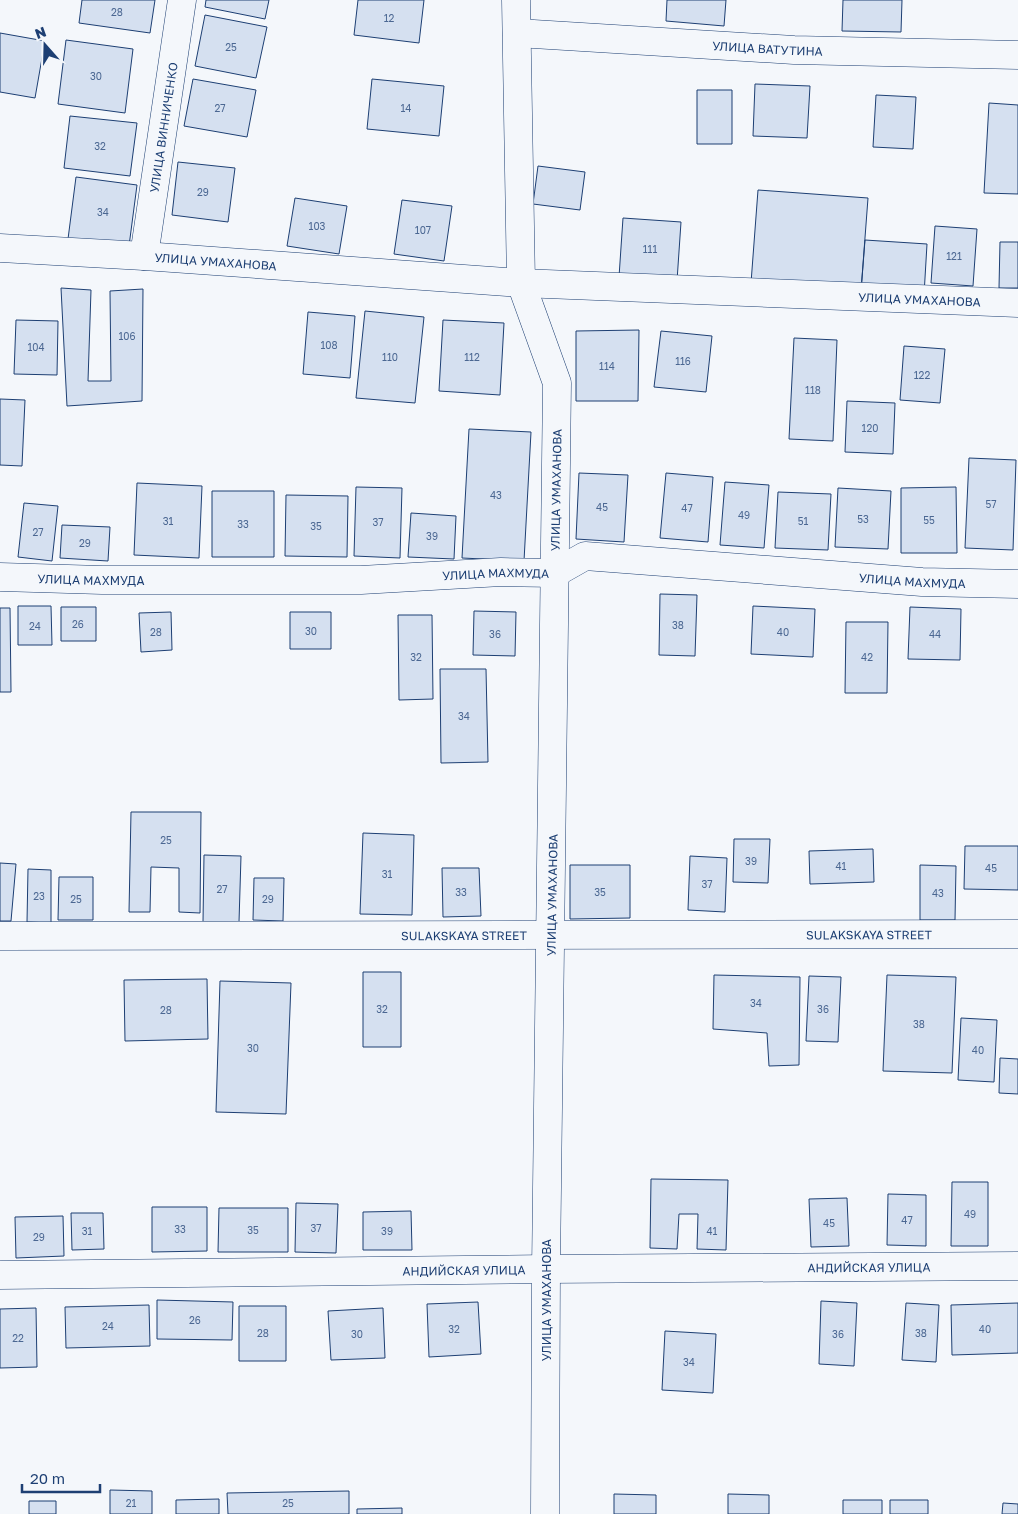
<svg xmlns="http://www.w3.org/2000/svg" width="1018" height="1514" viewBox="0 0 1018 1514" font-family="'Golos Text',sans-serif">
<rect width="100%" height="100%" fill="#f4f7fb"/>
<!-- building -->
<path fill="#d5e0f0" stroke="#1d3f73" d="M82,0h73l-5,33 -71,-10z
M206,0h63l-4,19 -60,-12z
M358,0h66l-5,43 -65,-8z
M667,0h59l-2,26 -58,-5z
M843,0h59l-1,32 -59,-1z
M205,15l62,12 -11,51 -61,-12z
M0,33l45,8 -10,57 -35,-6z
M66,40l67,9 -8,64 -67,-9z
M193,79l63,11 -9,47 -63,-11z
M372,79l72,7 -5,50 -72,-7z
M755,84l55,2 -3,52 -54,-2z
M697,90h35v54h-35z
M876,95l40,2 -3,52 -40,-2z
M989,103l29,2v89l-34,-1z
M70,116l67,7 -7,53 -66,-8z
M178,162l57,6 -7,54 -56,-7z
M538,166l47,6 -5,38 -47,-6z
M76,177l61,8 -8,61 -61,-7z
M758,190l110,8 -7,93 -110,-8z
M295,198l52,8 -8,48 -52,-8z
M402,200l50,6 -8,55 -50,-7z
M623,218l58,4 -4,59 -58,-4z
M935,226l42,3 -4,57 -42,-3z
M865,240l62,4 -3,51 -63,-4z
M1000,242h18v46h-19z
M61,288l30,2 -3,91h23l-1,-90 33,-2 -1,112 -75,5z
M365,311l59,6 -9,86 -59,-5z
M308,312l47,4 -5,62 -47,-4z
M16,320l42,1 -1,54 -43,-1z
M443,320l61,3 -4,72 -61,-4z
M639,330l-1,71h-62v-70z
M661,331l51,5 -6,56 -52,-5z
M794,338l43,2 -4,101 -44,-2z
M904,346l41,3 -5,54 -40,-3z
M0,399l25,1 -3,66 -22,-1z
M847,401l48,2 -2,51 -48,-2z
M469,429l62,3 -7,129 -62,-3z
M969,458l47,2 -3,90 -48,-2z
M579,473l49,2 -4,67 -48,-3z
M666,473l47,4 -5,65 -48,-4z
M725,482l44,3 -5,63 -44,-3z
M137,483l65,3 -3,72 -65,-3z
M356,487l46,1 -2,70 -46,-2z
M956,487l1,66h-56v-65z
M838,488l53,3 -3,58 -53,-2z
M212,491h62v66h-62z
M778,492l53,2 -3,56 -53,-2z
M286,495l62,1 -1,61 -62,-1z
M24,503l34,3 -6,55 -34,-4z
M411,513l45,3 -2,43 -46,-2z
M62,525l48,2 -2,34 -48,-3z
M660,594l37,1 -2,61 -36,-1z
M18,606h33l1,39h-34z
M753,606l62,3 -2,48 -62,-3z
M61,607h35v34h-35z
M910,607l51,2 -1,51 -52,-1z
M0,608h10l1,84h-11z
M474,611l42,1 -1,44 -42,-1z
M171,612l1,38 -31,2 -2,-39z
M290,612h41v37h-41z
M398,615h34l1,84 -34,1z
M846,622h42l-1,71h-42z
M440,669h46l2,93 -47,1z
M131,812h70l-1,101 -21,-1v-44l-28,-1 -1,45h-21z
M363,833l51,2 -2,80 -52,-1z
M734,839h36l-2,44 -35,-1z
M965,846h53v44l-54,-1z
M873,849l1,33 -64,2 -1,-33z
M204,855l37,1 -2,66h-36z
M690,856l37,2 -2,54 -37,-2z
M0,863l16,1 -5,57h-11z
M570,865h60v53l-60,1z
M920,865l36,1 -1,54h-35z
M442,868h37l2,48 -38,1z
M28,869l23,1v53l-24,-1z
M59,877h34v43h-35z
M254,878h30l-1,43 -30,-1z
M363,972h38v75h-38z
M714,975l86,2 -1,88 -30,1 -2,-33 -54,-4z
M887,975l69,2 -4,96 -69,-2z
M809,976l32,1 -3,65 -32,-1z
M207,979l1,60 -83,2 -1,-61z
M220,981l71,2 -5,131 -70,-2z
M961,1018l36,2 -3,62 -36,-2z
M1000,1058l18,1v35l-19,-1z
M651,1179l77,1 -2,70 -29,-1 1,-35h-19l-2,35 -27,-1z
M952,1182h36v64h-37z
M888,1194l38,1v51l-39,-1z
M847,1198l2,48 -38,1 -2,-48z
M296,1203l42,1 -2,49 -41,-1z
M152,1207h55v44l-55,1z
M219,1208h69v44h-70z
M411,1211l1,39h-49v-38z
M71,1213h32l1,36 -32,1z
M63,1216l1,40 -48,2 -1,-41z
M157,1300l76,2 -1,38 -75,-1z
M821,1301l36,2 -3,63 -35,-2z
M478,1302l3,52 -52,3 -2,-53z
M906,1303l33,2 -3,57 -34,-2z
M1018,1303v50l-66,2 -1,-50z
M149,1305l1,41 -84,2 -1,-41z
M239,1306h47v55h-47z
M36,1308l1,59 -37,1v-59z
M383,1308l2,50 -54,2 -3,-49z
M665,1331l51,3 -3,59 -51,-3z
M110,1490l42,1v23h-42z
M349,1491v23h-121l-1,-21z
M614,1494l42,1v19h-42z
M728,1494l41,1v19h-41z
M219,1499v15h-43v-14z
M843,1500h39v14h-39z
M890,1500h38v14h-38z
M29,1501h27v13h-27z
M1003,1503l15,1v10h-16z
M402,1508v6h-45v-5z"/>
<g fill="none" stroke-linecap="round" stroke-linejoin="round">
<!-- minor casing -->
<g stroke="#1d3f73" stroke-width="29">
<g id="minor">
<path d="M516,0l5,283 36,100 -11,886 -1,245"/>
<path id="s1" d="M517,33l277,17 224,5"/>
<path id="s2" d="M0,248l144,8 377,27 497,20"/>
<path id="s3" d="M144,256l38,-256"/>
<path id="s4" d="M0,577l102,3h259l140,-8 54,1 30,-17 337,26 96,2"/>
<path id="s5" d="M0,936l1018,-2"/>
<path id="s6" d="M0,1275l546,-6 472,-3"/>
</g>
</g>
<!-- minor -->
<use href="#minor" stroke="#f4f7fb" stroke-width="28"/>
</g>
<g text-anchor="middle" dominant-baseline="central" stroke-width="4" stroke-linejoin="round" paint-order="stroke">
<!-- number labels -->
<g font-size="10" fill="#4b6792">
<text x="117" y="12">28</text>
<text x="389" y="18">12</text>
<text x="231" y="47">25</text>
<text x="96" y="76">30</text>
<text x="220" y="108">27</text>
<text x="406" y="108">14</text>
<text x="100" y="146">32</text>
<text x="203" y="192">29</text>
<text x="103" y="212">34</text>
<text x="317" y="226">103</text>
<text x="423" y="230">107</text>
<text x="650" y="249">111</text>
<text x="954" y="256">121</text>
<text x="127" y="336">106</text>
<text x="329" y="345">108</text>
<text x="36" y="347">104</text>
<text x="390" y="357">110</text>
<text x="472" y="357">112</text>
<text x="683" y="361">116</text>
<text x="607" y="366">114</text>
<text x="922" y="375">122</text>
<text x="813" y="390">118</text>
<text x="870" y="428">120</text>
<text x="496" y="495">43</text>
<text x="991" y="504">57</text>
<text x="602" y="507">45</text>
<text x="687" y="508">47</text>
<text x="744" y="515">49</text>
<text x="863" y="519">53</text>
<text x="929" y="520">55</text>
<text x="168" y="521">31</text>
<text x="803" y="521">51</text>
<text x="378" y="522">37</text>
<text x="243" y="524">33</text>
<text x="316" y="526">35</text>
<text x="38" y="532">27</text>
<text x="432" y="536">39</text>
<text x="85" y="543">29</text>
<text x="78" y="624">26</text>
<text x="678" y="625">38</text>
<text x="35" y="626">24</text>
<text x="311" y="631">30</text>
<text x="156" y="632">28</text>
<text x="783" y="632">40</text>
<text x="495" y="634">36</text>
<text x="935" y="634">44</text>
<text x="416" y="657">32</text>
<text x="867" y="657">42</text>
<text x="464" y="716">34</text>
<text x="166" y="840">25</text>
<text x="751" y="861">39</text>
<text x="841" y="866">41</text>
<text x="991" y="868">45</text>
<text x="387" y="874">31</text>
<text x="707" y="884">37</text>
<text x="222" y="889">27</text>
<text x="461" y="892">33</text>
<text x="600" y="892">35</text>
<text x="938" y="893">43</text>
<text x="39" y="896">23</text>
<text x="76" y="899">25</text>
<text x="268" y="899">29</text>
<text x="756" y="1003">34</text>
<text x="382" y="1009">32</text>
<text x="823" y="1009">36</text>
<text x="166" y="1010">28</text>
<text x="919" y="1024">38</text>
<text x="253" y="1048">30</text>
<text x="978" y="1050">40</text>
<text x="970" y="1214">49</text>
<text x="907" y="1220">47</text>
<text x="829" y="1223">45</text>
<text x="316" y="1228">37</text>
<text x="180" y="1229">33</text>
<text x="253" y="1230">35</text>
<text x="87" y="1231">31</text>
<text x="387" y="1231">39</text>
<text x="712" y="1231">41</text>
<text x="39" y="1237">29</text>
<text x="195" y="1320">26</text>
<text x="108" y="1326">24</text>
<text x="454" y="1329">32</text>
<text x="985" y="1329">40</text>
<text x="263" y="1333">28</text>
<text x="921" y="1333">38</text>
<text x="357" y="1334">30</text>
<text x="838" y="1334">36</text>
<text x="18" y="1338">22</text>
<text x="689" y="1362">34</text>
<text x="131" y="1503">21</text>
<text x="288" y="1503">25</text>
</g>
<!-- street labels -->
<g font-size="12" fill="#1d3f73" stroke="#f4f7fb">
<text stroke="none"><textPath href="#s1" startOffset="251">УЛИЦА ВАТУТИНА</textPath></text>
<text stroke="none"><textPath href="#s3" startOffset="130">УЛИЦА ВИННИЧЕНКО</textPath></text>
<text stroke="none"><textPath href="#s2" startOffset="216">УЛИЦА УМАХАНОВА</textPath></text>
<text stroke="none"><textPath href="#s2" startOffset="921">УЛИЦА УМАХАНОВА</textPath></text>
<text transform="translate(556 490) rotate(-89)">УЛИЦА УМАХАНОВА</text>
<text stroke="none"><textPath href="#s4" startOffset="496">УЛИЦА МАХМУДА</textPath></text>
<text stroke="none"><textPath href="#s4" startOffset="91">УЛИЦА МАХМУДА</textPath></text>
<text stroke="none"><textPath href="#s4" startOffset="918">УЛИЦА МАХМУДА</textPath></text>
<text transform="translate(552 895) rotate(-89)">УЛИЦА УМАХАНОВА</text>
<text stroke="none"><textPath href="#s5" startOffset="869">SULAKSKAYA STREET</textPath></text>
<text stroke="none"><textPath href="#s5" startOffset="464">SULAKSKAYA STREET</textPath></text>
<text stroke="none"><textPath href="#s6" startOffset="869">АНДИЙСКАЯ УЛИЦА</textPath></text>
<text stroke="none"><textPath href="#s6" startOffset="464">АНДИЙСКАЯ УЛИЦА</textPath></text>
<text transform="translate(546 1300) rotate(-90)">УЛИЦА УМАХАНОВА</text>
</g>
</g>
<!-- north arrow -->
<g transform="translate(45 45) rotate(340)" stroke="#f4f7fb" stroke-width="4" paint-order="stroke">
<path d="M0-4L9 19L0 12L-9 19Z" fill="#1d3f73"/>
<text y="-8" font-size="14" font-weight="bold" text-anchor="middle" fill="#1d3f73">N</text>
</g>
<!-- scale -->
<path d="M22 1484v8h78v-8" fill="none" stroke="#1d3f73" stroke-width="2.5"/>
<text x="30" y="1484" font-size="15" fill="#1d3f73" stroke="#f4f7fb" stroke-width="4" paint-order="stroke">20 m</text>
</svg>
